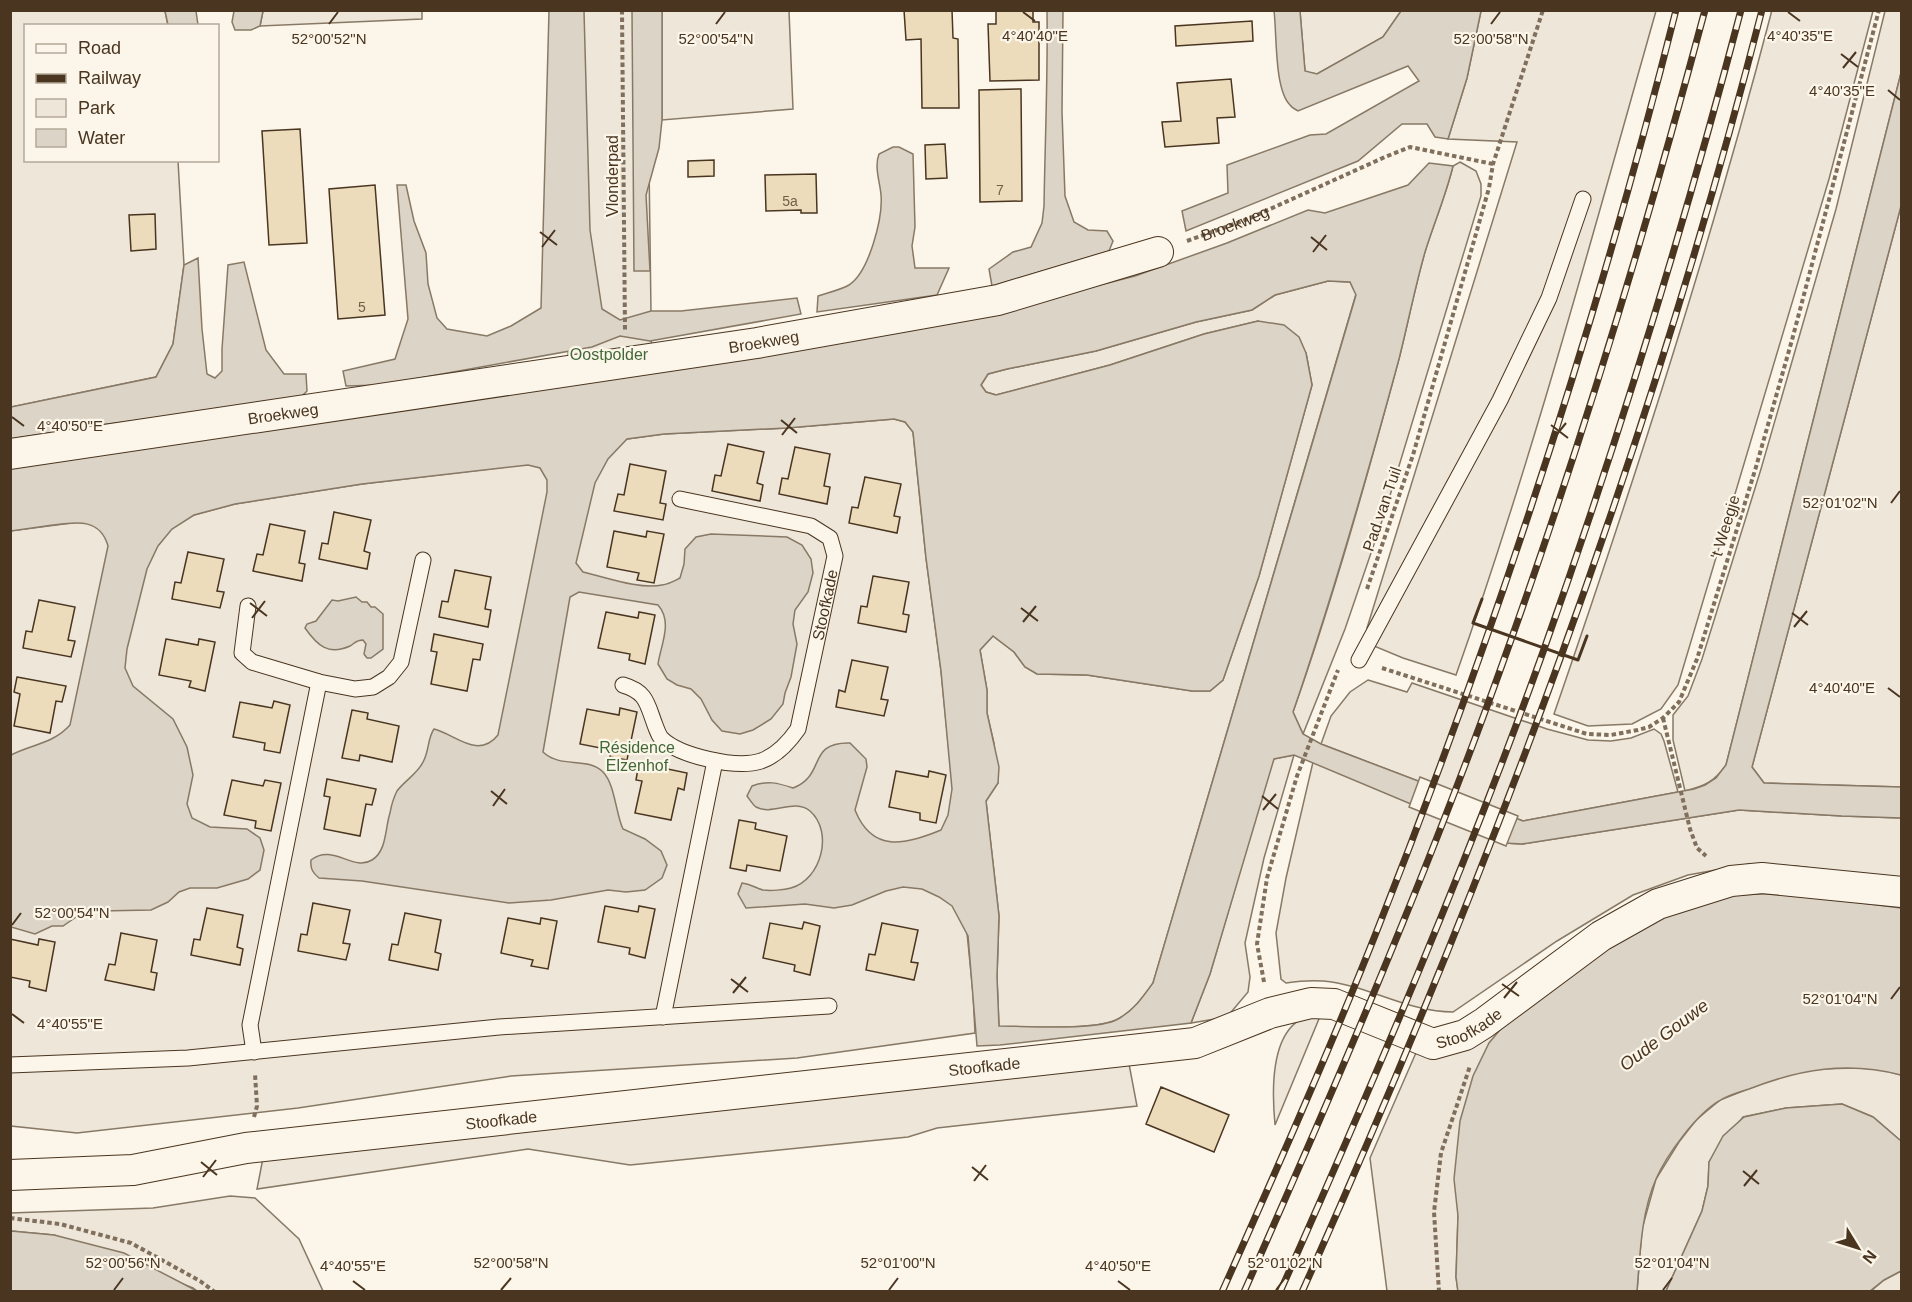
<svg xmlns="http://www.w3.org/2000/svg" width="1912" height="1302" viewBox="0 0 1912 1302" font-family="Arial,sans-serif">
<rect width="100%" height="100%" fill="#fbf6e9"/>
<!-- green -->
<path fill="#ede6d9" stroke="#887966" stroke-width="1.5" d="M1772,10l101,1 -44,168 -151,506 -17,24 -29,15 -44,2 -34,-12c80,-232 156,-466 218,-704z
M10,11h155l3,14 -142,1v134l152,1 6,104 -11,79 -17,33 -145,30z
M263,11h159v8l-162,7z
M569,11h78l5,378 -84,13z
M662,11h127l4,98 -131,11z
M1300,11h101l-18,26 -66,37 -12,-2z
M1481,11h175c-63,222 -123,446 -200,664l-53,-17 -29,-12 -7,-18 150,-486 -69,-3 19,-61z
M1885,11h16v62l-175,692c-12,17 -21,21 -41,26l-12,-51v-25l15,-19 14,-37 59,-190 75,-260z
M1460,162l16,9 5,13v12l-96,316 -40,117 -42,105 -10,-22c41,-116 74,-235 106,-353 9,-36 16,-72 26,-107 9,-29 21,-57 28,-86z
M1901,206v581l-137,-4 -12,-16z
M1328,281l22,1 6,12 -203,689c-10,14 -19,27 -35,36 -21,12 -91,7 -119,8l-2,-50 2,-61 -13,-115 12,-18 -4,-40 -7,-30v-23l-7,-40 13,-14 21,16 11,15 12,7 50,1 105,16h18l13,-11 36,-104 53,-191 -6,-32 -48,-32 -54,13 -94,31 -114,30 -10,-3 -5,-7 7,-11 19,-5 89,-18 100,-29 56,-12 23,-15z
M894,419l11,3 8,10 13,126 15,113 32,322 2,40 -178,25 -286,18 -213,32 -221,25 -66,-7 -1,-595 69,-9 115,-7 41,-11 127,-20 144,-17 121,-28 37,-5 123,-6z
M1368,680l39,12 5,-9 135,46 41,11 23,1 20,-3 23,-9 7,5 3,7 14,51 -155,29 -202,-77 10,-28 19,-24z
M1294,755l-30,103 -19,85 5,34 -2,15 -21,25 -36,6 19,-49 63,-215z
M1313,762l191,81 18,1 217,-34 103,6 59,2v61l-106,-13 -46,-2 -61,11 -55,20 -76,46 -104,71c-46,0 -85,-27 -130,-31 -12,-1 -24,0 -37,2l-5,-4 -5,-46 10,-55z
M1520,1006l-62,210 -2,61 2,14h-71l-17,-133 52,-119z
M1321,1014l-46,111c-3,-32 -6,-96 33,-109 4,-1 9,-1 13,-2z
M1129,1064l8,42 -200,22 -29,9 -278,28 -102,-16 -271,40 6,-31z
M1857,1068l22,1 22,6v66l-28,-24 -31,-13 -56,4 -43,9 -34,45 -1,24 -6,25 -36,80 -29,1 5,-63 14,-50 23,-37 17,-22 24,-20 61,-24 35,-7z
M230,1196l25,2 44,41 24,52h-126l-4,-3 -139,-53 -43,-4 -1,-18 143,-5z
M1901,1271v20l-31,1 14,-12z"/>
<!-- water -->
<path fill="#dcd4c6" stroke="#887966" stroke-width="1.5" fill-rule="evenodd" d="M165,11h31l2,14h-30z
M234,11h29l-3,15 -9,4h-16l-3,-8z
M549,11h35l6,219 12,79 18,11 31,-9h30l116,-13 4,16 -151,27 -30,-5 -28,11 -211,38 -35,1 -3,-15 52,-12 13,-40 -11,-134h9l8,36 12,32 2,31 9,34 10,11 40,7 24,-10 30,-18z
M632,11h30v109l-3,28 -13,47 4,76h-16z
M1047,11h16l-1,101 3,84 9,26 14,8 19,1 6,10 -4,10 -117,35 -3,-17 24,-17 18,-5 11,-24 2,-17c1,-65 4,-130 3,-195z
M1274,11h26l5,60 12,3 66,-37 18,-26h80l-14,67 -19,61 -13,-2 -8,-13h-25l-44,37 -172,70 -4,-20 46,-18 -1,-28 83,-30 16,-1 93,-53 -11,-15 -110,45c-3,-2 -6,-3 -8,-6 -16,-16 -13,-72 -16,-94z
M1901,73v133l-149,561 12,16 137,4v31l-59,-2 -103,-6 -217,34 -18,-1 -210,-88 -20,4 -64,215 -19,49 -191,22 -23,1 -9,-110 -16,-30 -13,-9 -17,-8 -19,-2 -17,4 -34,14 -18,3 -29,-4 -59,4 -8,-14 4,-11c9,1 13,5 21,7 8,1 21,0 28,-2 30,-8 43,-56 19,-77 -16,-13 -37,5 -54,-4 -3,-2 -6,-7 -9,-11l5,-10c15,-6 26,-3 41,2 34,-13 13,-46 57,-45l16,16 1,8 -12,43c17,43 50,35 86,20l7,-15 4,-26 -11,-118 -15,-113 -13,-126 -8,-10 -11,-3 -107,9 -123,6 -37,5 -19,20 -13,24 -19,80 7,9c22,5 58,18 79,13 7,-1 12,-4 18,-7l4,-14 1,-15 11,-12 15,-3 76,3 15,8 9,14 2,14 -5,19 -13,18 -2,14 4,20 -6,33 -6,16 -2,11 -12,15 -18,11 -13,4 -18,-3 -10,-11 -11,-21 -10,-10 -14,-4 -10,-6 -9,-15c3,-20 15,-42 0,-59l-79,-13 -9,5 -27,155c18,17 43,4 60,20 12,12 13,43 20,57l22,10 16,12 6,14 -5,13 -17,12 -19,2 -18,-2 -57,10 -42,3 -147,-22 -43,-3c-6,-5 -9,-9 -8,-18 22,-17 42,12 61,0 15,-9 13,-32 18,-47 1,-6 4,-16 7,-22 8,-11 22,-18 27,-31 5,-10 4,-23 10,-31 21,5 44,31 64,6l49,-243v-12l-7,-12 -12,-3 -166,19 -127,20 -41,11 -22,14 -14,17 -11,23 -20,80 -2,19 8,18 40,33 14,28 6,28 -6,29 5,14 18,9 37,2 13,9 4,12 -4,20 -12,9 -31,9h-27l-11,4 -11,10 -17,8 -52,1 -20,4 -16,11h-11l-17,8 -24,-7v-172c21,-11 42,-11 59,-30l38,-179c-8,-28 -31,-24 -55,-21 -14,2 -28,4 -42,6l-1,-63 1031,-168 94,-24 92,-33 81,-33 17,3 83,-28 21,-22 24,3c-7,29 -19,57 -28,86 -10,35 -17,71 -26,107 -32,118 -66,237 -106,353l10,22 18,10 202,77 171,-32 11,-4 11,-7 10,-13zM1328,281l22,1 6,13 -203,688c-10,14 -19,27 -35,36 -21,12 -91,7 -119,7l-2,-49 2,-61 -13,-115 12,-18 1,-16 -12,-54v-23l-7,-40 13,-14 21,16 11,15 12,7 50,1 105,16h18l13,-11 36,-104 53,-191 -6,-32 -7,-16 -15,-12 -26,-4 -54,13 -94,31 -114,30 -10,-3 -5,-7 7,-11 19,-5 89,-18 100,-29 56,-12 23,-15z
M893,147h6l14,7 2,73 -3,19 3,22h34l-12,27 -120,17 1,-16c9,-3 22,-6 31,-11 20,-13 34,-67 32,-90 -1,-13 -7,-28 -2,-41z
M198,258l4,71 5,45 8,4 7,-7v-22l6,-84 16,-3 22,88 18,24h22l1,17 -8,8 -206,27 -82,13v-32l145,-30 17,-33 11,-79z
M356,597l6,5h5l4,5h4l8,7v35l-12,9h-4l-3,-4 2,-10 -3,-4c-7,0 -8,3 -13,6 -22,10 -33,-1 -45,-18l2,-4 9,-3 16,-21 6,1z
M1785,893l116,15v167c-53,-14 -101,-6 -152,14 -10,3 -21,6 -30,12 -23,14 -52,53 -63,78 -15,34 -16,76 -19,112l-179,1 -2,-15 2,-61 -4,-37 6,-58 13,-45 16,-33 31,-37 124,-82 40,-16 52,-13z
M1842,1104l31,13 28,24v130l-17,9 -14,11h-204l36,-80 6,-25 1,-24 14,-26 21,-19 42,-9z
M11,1231l43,4 70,18 73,38h-186z"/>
<!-- pier -->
<path fill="#fbf6e9" stroke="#887966" stroke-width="1.5" d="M1420,777l98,39 -12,30 -97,-39z"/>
<!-- building -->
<path fill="#ecdcbc" stroke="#4a3520" stroke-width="1.5" d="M904,10h48l1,28 5,1 1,69h-37l-1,-69 -15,1z
M996,10h37v12h6v58l-49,1 -2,-57h8z
M1252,21l1,20 -77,5 -1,-20z
M1231,79l4,38 -18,1 2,25 -54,4 -3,-25 19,-1 -4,-38z
M1021,89l1,112 -42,1 -1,-112z
M300,129l7,114 -38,2 -7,-114z
M945,144l2,34 -21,1 -1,-34z
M714,160v16l-26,1v-16z
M816,174l1,39h-16v-3l-35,1 -1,-36z
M375,185l10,130 -47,4 -9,-130z
M155,214l1,35 -25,2 -2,-36z
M728,444l36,8 -7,31 6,2 -3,16 -48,-10 3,-16 6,1z
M795,447l35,7 -6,32 6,1 -3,17 -48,-10 3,-16 6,1z
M630,464l36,7 -6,32 6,1 -3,16 -49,-9 4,-17 6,1z
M865,477l36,7 -7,32 6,1 -3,16 -48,-10 3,-16 6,1z
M334,512l37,8 -7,31 6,2 -3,16 -48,-10 3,-16 6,1z
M270,524l35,7 -6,32 6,1 -3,17 -49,-10 4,-17 6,1z
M614,531l32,6 1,-6 17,3 -10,49 -17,-3 2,-7 -32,-6z
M188,552l36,7 -7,32 7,1 -4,16 -48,-9 3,-17 6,1z
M455,570l36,7 -6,32 6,1 -3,17 -49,-10 3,-16 6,1z
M873,576l36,6 -6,32 6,1 -3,17 -48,-9 3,-17 6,1z
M39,600l36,7 -7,33 7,1 -4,16 -48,-9 3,-17 6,1z
M606,612l32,6 1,-6 16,3 -10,49 -16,-4 1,-6 -32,-6z
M434,634l49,10 -3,16 -7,-1 -6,32 -36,-7 6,-32 -6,-1z
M166,639l32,6 1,-6 16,3 -10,49 -16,-4 2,-6 -32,-6z
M852,660l36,7 -7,32 7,1 -4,16 -48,-9 3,-17 6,2z
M17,677l49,9 -4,16 -6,-1 -6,32 -36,-7 6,-32 -6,-2z
M274,701l16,4 -10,48 -16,-3 1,-7 -32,-6 7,-35 32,6z
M620,708l17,4 -10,48 -17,-3 1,-7 -31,-6 7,-35 32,6z
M352,710l16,3 -1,6 32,7 -7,36 -32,-7 -1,6 -17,-3z
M639,763l48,10 -3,17 -6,-2 -7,32 -36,-7 7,-32 -6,-1z
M896,771l32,6 1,-6 17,4 -10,48 -16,-3v-7l-31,-6z
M327,779l49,10 -4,16 -6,-1 -6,32 -36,-7 6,-32 -6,-1z
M232,780l31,6 2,-6 16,3 -10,48 -16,-3 1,-7 -32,-6z
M739,820l17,3 -1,6 32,7 -7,35 -33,-6 -1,6 -16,-3z
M313,903l37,7 -7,33 7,1 -4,16 -48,-9 3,-17 6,1z
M605,906l33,6 1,-6 16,3 -10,49 -16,-4 1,-6 -32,-6z
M207,908l36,7 -6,32 6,2 -3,16 -49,-10 3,-16 6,1z
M405,913l36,7 -6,32 6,2 -3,16 -49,-10 3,-16 6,1z
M508,918l32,6 1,-6 16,3 -9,48 -17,-3 2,-6 -32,-7z
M804,922l16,4 -10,49 -16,-4 1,-6 -32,-7 7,-35 32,6z
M882,923l36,7 -7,32 7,1 -4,17 -48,-10 3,-16 6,1z
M121,933l36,7 -6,32 6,1 -3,17 -49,-10 4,-16 6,1z
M10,939l28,6 1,-6 16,3 -9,49 -17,-4 1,-6 -20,-4z
M1161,1087l68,28 -15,37 -68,-28z"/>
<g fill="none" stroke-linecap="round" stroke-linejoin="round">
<!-- service casing -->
<g stroke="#4a3520" stroke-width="17">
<g id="service">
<path d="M248,606l-6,47 10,9 67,20 36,7 18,-2 16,-10 12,-15 22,-102"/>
<path d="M1359,660l141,-260 49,-102 34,-99"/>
<path id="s2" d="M623,685c24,7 24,19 32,40 2,5 3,9 6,13 18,18 75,31 100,23 17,-6 28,-19 37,-32l37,-173 -5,-18 -19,-12 -131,-27"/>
<path d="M663,1017l52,-256"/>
<path d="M254,1052l-4,-27 69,-343"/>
<path d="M10,1065l178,-7 311,-31 330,-21"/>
</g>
</g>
<!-- minor casing -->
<g stroke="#4a3520" stroke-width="32">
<g id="minor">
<path id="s3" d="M10,454l747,-111 241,-43 160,-48"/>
<path id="s4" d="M10,1175l123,-5 113,-22 949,-105 75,-30 41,-10 23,1 99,40 32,-9 19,-12 117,-87 57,-32 73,-23 31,-3 140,14"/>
</g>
</g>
<!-- path -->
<g stroke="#7f6f5c" stroke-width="4" stroke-dasharray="4.5 3" stroke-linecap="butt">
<path d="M622,10l3,321"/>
<path id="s1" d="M1187,241l61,-22 137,-62 25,-10 83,17"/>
<path d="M1367,589l46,-134 76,-267 4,-24 50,-154"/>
<path d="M1382,668l205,66 24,1 27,-5 11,-3 14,-9 16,-16 18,-43 59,-192 36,-127 87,-330"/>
<path d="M1663,718l27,111 7,19 9,8"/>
<path d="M1264,982l-7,-38 10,-66 30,-102 41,-106"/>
<path d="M254,1117l3,-11 -2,-32"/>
<path d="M10,1218l50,6 71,19 69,38 15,11"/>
<path d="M1439,1292l-5,-80 7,-59 29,-87"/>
</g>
<!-- service -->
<use href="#service" stroke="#fbf6e9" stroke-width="15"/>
<!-- minor -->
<use href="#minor" stroke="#fbf6e9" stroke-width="30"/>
<!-- rail casing -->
<g stroke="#4a3520" stroke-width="7">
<path id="rail" d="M1222,1292c53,-119 106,-238 154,-359 119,-300 221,-609 300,-923
M1244,1292c92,-207 182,-415 258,-627 78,-216 144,-434 203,-655
M1280,1292c94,-211 185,-423 263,-640 75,-211 141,-425 198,-642
M1302,1292c186,-415 347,-841 460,-1282"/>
</g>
<!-- rail -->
<use href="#rail" stroke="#fbf6e9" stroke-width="4.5" stroke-dasharray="14" stroke-linecap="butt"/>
<!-- wall -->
<path stroke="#4a3520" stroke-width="3" d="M1482,599l-9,24 105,37 9,-24"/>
</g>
<!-- ticks -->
<path fill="none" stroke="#4a3520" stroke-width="2" d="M1023,12l12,9M1788,12l12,9M329,24l9,-12M716,24l9,-12M1491,24l9,-12M1841,54l17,13M1843,68l13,-16M1888,90l12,10M540,232l17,13M1311,237l16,13M542,247l13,-17M1313,252l13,-17M12,417l12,9M781,420l16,13M1551,425l17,13M782,435l13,-17M1553,439l13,-16M1891,503l9,-12M250,603l17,13M1021,608l17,13M1792,613l16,12M252,618l13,-17M1023,622l13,-16M1794,627l13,-16M1888,688l12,9M491,791l16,13M1262,796l16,13M493,806l12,-17M1263,810l13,-16M12,925l9,-12M731,979l17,13M1502,984l17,12M733,993l13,-16M1504,998l13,-16M1891,999l9,-12M12,1014l12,9M201,1162l16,13M972,1167l16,13M1743,1171l16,13M203,1177l13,-17M974,1181l12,-16M1744,1186l13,-16M353,1281l12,9M1118,1281l12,9M114,1290l9,-12M501,1290l10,-12M889,1290l9,-12M1276,1290l9,-12M1663,1290l9,-12"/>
<g text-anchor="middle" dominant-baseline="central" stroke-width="4.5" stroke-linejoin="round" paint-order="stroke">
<!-- number labels -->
<g font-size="14" fill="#725f47">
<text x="1000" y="190">7</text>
<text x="790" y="201">5a</text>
<text x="362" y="307">5</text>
</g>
<!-- street labels -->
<g font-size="16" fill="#4a3520" stroke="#fbf6e9">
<text transform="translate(612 176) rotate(-90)">Vlonderpad</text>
<text stroke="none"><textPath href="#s1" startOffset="51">Broekweg</textPath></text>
<text stroke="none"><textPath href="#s3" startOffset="762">Broekweg</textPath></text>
<text stroke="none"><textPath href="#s3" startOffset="276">Broekweg</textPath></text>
<text transform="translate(1382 509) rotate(-71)">Pad van Tuil</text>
<text transform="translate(1725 527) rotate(-73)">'t Weegje</text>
<text stroke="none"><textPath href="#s2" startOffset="351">Stoofkade</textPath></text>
<text stroke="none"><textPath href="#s4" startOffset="1485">Stoofkade</textPath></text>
<text stroke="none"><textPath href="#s4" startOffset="981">Stoofkade</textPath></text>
<text stroke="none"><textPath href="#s4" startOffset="495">Stoofkade</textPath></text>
</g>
<!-- park labels -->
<g font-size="16" fill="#436837" stroke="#fbf6e9">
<text x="609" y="354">Oostpolder</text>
<text x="637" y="747">Résidence<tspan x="637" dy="18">Elzenhof</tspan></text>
</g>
<!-- water labels -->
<g font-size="18" font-style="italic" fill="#4a3520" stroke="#fbf6e9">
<text transform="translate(1664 1035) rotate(-37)">Oude Gouwe</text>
</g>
</g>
<g font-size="15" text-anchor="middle" fill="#4a3520" stroke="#fbf6e9" stroke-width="4.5" stroke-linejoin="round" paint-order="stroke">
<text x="1800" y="41">4°40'35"E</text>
<text x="1035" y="41">4°40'40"E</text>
<text x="329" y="44">52°00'52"N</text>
<text x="716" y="44">52°00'54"N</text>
<text x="1491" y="44">52°00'58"N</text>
<text x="1842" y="96">4°40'35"E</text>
<text x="70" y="431">4°40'50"E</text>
<text x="1840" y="508">52°01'02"N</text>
<text x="1842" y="693">4°40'40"E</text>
<text x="72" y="918">52°00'54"N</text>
<text x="1840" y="1004">52°01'04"N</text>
<text x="70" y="1029">4°40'55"E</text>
<text x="123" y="1268">52°00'56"N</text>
<text x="511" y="1268">52°00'58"N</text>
<text x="898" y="1268">52°01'00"N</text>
<text x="1285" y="1268">52°01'02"N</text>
<text x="1672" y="1268">52°01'04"N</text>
<text x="353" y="1271">4°40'55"E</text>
<text x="1118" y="1271">4°40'50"E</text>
</g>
<!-- border -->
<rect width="1912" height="1302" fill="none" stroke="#4a3520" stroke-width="24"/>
<!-- legend -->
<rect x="24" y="24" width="195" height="138" fill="#fbf6e9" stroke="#b4a999" stroke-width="1.5"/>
<rect x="36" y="44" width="30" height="9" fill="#fbf6e9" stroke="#b4a999" stroke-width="1.5"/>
<text x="78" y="54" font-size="18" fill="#4a3520">Road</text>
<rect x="36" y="74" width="30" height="9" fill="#4a3520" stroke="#b4a999" stroke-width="1.5"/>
<text x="78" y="84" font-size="18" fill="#4a3520">Railway</text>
<rect x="36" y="99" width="30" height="18" fill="#ede6d9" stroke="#b4a999" stroke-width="1.5"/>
<text x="78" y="114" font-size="18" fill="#4a3520">Park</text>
<rect x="36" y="129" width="30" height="18" fill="#dcd4c6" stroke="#b4a999" stroke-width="1.5"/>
<text x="78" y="144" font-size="18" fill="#4a3520">Water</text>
<!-- north arrow -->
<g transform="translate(1858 1248) rotate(128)" stroke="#fbf6e9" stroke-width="4.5" paint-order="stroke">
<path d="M0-4.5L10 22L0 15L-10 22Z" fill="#4a3520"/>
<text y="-9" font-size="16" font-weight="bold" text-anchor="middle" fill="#4a3520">N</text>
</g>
</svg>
